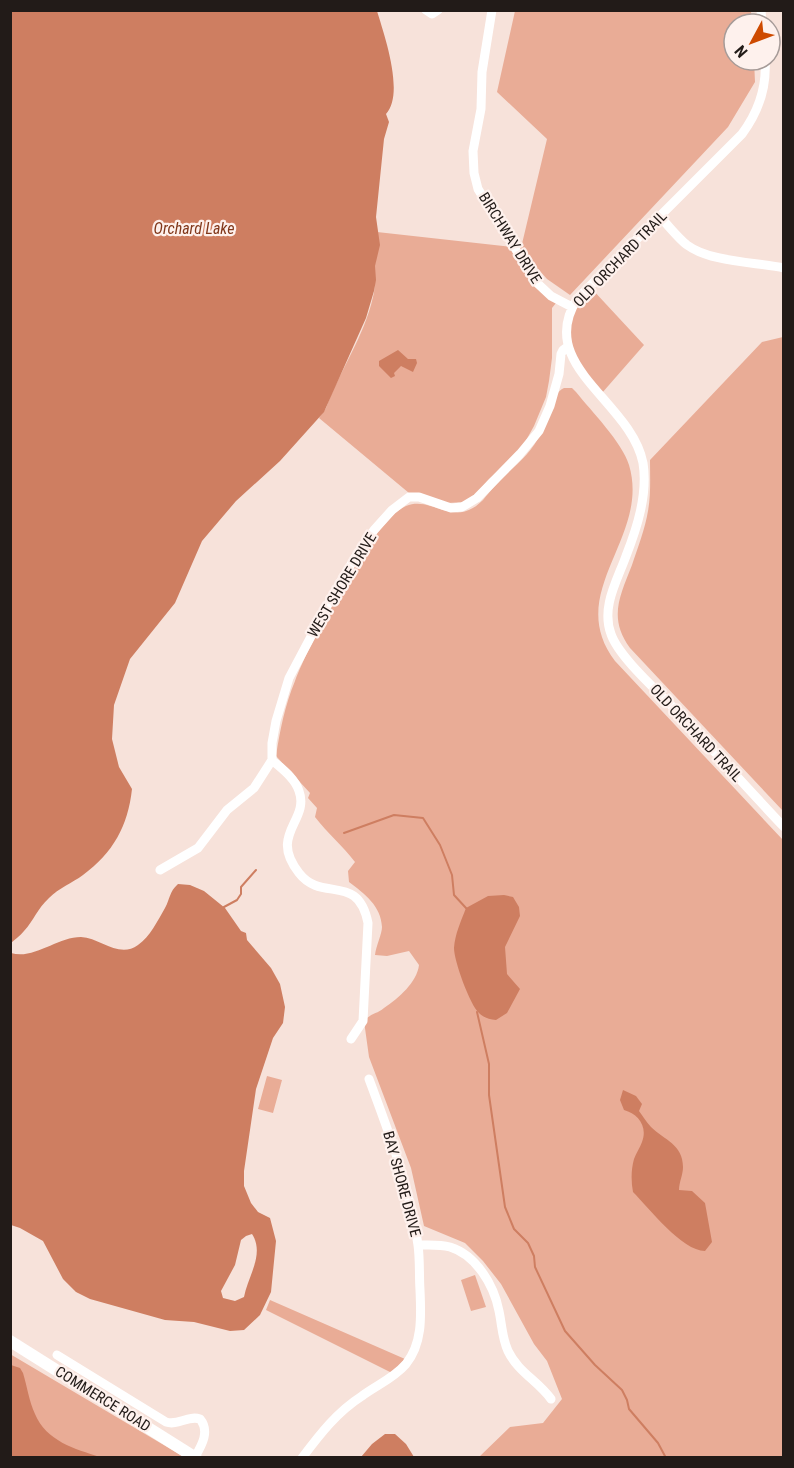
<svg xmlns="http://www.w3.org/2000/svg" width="794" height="1468" viewBox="0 0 794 1468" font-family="'Roboto Condensed',sans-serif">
<rect width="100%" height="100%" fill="#f7e2da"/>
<!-- green -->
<path fill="#e9ac96" d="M515,11h236l1,13h-18v36h20l1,22 -27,45 -158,168 -23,-16 -24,-27v4l33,47 -4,5v50l-3,23 -3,16 -12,29 -10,18 -11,14 -24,21 -13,15 -12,8 -16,1 -39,-10 -90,-75 7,-10c14,-38 38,-71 47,-111 3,-11 1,-22 2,-33 2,-13 5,-18 2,-32l144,16 26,-109 -50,-47z
M592,289l52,56 -42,48 -30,-38 -3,-42z
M783,337h1l-1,474 -153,-163c-22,-30 -10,-52 2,-83 6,-18 13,-36 16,-54 3,-16 2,-35 2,-51l112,-118z
M564,388h8l4,4c16,20 46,50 53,73 22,73 -66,127 -14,196l168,179v617h-304l31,-30 33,-4 19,-24 -15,-38 -13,-17 -33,-60 -18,-23 -18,-18 -41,-17 -13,-58 -42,-111 -5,-36c7,-8 13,-7 20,-13 15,-10 33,-26 35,-43l-10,-14 -22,5 -12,-1c1,-9 7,-21 7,-28 -1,-21 -17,-33 -33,-45l-1,-11 7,-9c-12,-16 -28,-29 -40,-45l2,-9 -9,-10 2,-5 -34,-37c4,-26 9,-51 19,-75 14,-37 78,-161 111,-175 27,-11 47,24 77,-6 4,-5 8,-10 12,-14 19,-21 34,-28 47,-55 6,-13 9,-37 22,-43z
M267,1076l15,4 -9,33 -15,-4z
M475,1275l11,32 -15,4 -10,-31z
M270,1300l135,59 -13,14 -126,-63z
M10,1354l174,103h-173z"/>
<!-- water -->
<path fill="#ce7e61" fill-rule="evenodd" d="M11,10l366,1c7,23 28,83 9,103l3,8 -5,17 -8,78 4,28 -5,21 1,14 -2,11 -8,27 -42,94 -44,49 -44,40 -34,40 -27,62 -45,56 -16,46 -2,34 7,28 13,22c-4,37 -19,64 -49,86 -11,8 -24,13 -34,23 -12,11 -15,22 -25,33 -4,5 -9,8 -13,12z
M398,350l10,9h8l1,4 -4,9 -12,-6 -7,7 1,3 -4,2 -12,-12v-5z
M178,884l12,1 14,6 21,17 16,23 5,2 1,7 24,28 9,16 5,23 -2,16 -10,15 -17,51 -12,82v15l7,17 7,9 12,6 6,23 -5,51 -11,23 -16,15 -14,1 -36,-9 -29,-2 -75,-21 -14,-7 -13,-13 -20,-38 -23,-13 -9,-3v-272c23,7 46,-16 70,-16 20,1 38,22 57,8 12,-8 20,-25 27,-37 5,-9 4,-16 13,-24zM252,1234c13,20 -4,42 -8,63l-9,4 -12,-3 -2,-7 14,-26 6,-25 5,-4z
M504,895l9,2 6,10 1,9 -15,31 2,27 13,15 -13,24 -11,7c-7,-1 -12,-2 -17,-7 -9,-8 -25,-52 -25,-65 1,-14 7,-27 12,-40l22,-12z
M623,1090l13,6 6,8 -3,7c4,5 7,11 12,16 13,13 32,17 32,40 0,8 -4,15 -4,23l13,1 13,12 7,39 -7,9c-23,0 -56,-43 -72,-59 -2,-11 -2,-22 1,-33 2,-6 6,-11 8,-17 6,-16 -4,-28 -18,-32l-4,-10z
M11,1365l9,3 3,5c4,13 6,28 12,41 11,27 40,35 65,43h-89z
M385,1434h10l11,10 8,13h-53l11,-13z"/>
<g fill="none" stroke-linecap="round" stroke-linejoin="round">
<!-- stream -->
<path stroke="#ce7e61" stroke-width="2" d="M344,833l50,-18 29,3 17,27 12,30 2,20 12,13
M224,907l13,-7 4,-6v-7l15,-17
M477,1012l12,52v31l16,112 9,22 14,14 6,13 1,11 30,64 30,34 27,25 5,10 2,9 29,34 8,15"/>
<!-- minor -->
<path stroke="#fff" stroke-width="9" d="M426,10l6,4 6,-4
M492,10l-10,62 -1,37 -8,42 1,22 4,16 58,93 15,14 21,11
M761,10l1,14
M765,60c2,28 -6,51 -23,74l-165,165c-42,67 54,102 66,164 5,31 -6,65 -17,93 -9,25 -25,51 -15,78 7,21 42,53 58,69 39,41 76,83 115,124
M660,217c9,9 17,20 27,28 23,17 68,17 97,23
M272,760c9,8 23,18 27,31 11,30 -31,43 0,82 23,30 59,-1 69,50l-5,98 -12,18
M160,870l38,-22 29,-38 27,-22 18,-28v-17l4,-22 13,-43 45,-85 22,-37 18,-26 18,-20 17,-13h10l32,11 11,-1 15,-9 43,-44 19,-23 11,-25 9,-32 2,-20 2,-4 4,-3
M418,1245c11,0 21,-1 32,2 26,8 44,38 49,64 3,14 3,27 9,40 10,21 30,30 43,48
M57,1355l109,67c12,4 22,-7 34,-3 10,12 2,26 -5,38
M302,1458c18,-24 35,-46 60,-62 15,-11 32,-18 44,-32 17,-21 15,-49 14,-74 -1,-15 0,-31 -2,-45 -8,-58 -29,-112 -49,-166"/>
<!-- major -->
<path stroke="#fff" stroke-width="12" d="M10,1341l186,117"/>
</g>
<g text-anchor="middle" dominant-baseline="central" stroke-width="4.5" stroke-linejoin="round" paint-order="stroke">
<!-- street labels -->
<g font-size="15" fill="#221b18" stroke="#fef1ed">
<text transform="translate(510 238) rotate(58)">BIRCHWAY DRIVE</text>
<text transform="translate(620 259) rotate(-46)">OLD ORCHARD TRAIL</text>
<text transform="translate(342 585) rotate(-59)">WEST SHORE DRIVE</text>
<text transform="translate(696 733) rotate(47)">OLD ORCHARD TRAIL</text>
<text transform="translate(402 1184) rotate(75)">BAY SHORE DRIVE</text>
<text transform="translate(103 1399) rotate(32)">COMMERCE ROAD</text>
</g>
<!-- water labels -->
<g font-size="16" font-style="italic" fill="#81371a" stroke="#fef1ed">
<text x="194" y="228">Orchard Lake</text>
</g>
</g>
<!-- border -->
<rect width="794" height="1468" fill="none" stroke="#221b18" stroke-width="24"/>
<!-- north arrow -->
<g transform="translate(752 42) rotate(229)"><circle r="28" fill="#fef1ed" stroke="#a69b98" stroke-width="1.5"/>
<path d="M0-4.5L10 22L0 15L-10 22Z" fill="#ce4a00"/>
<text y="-9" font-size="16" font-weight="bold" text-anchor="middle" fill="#221b18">N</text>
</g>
</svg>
